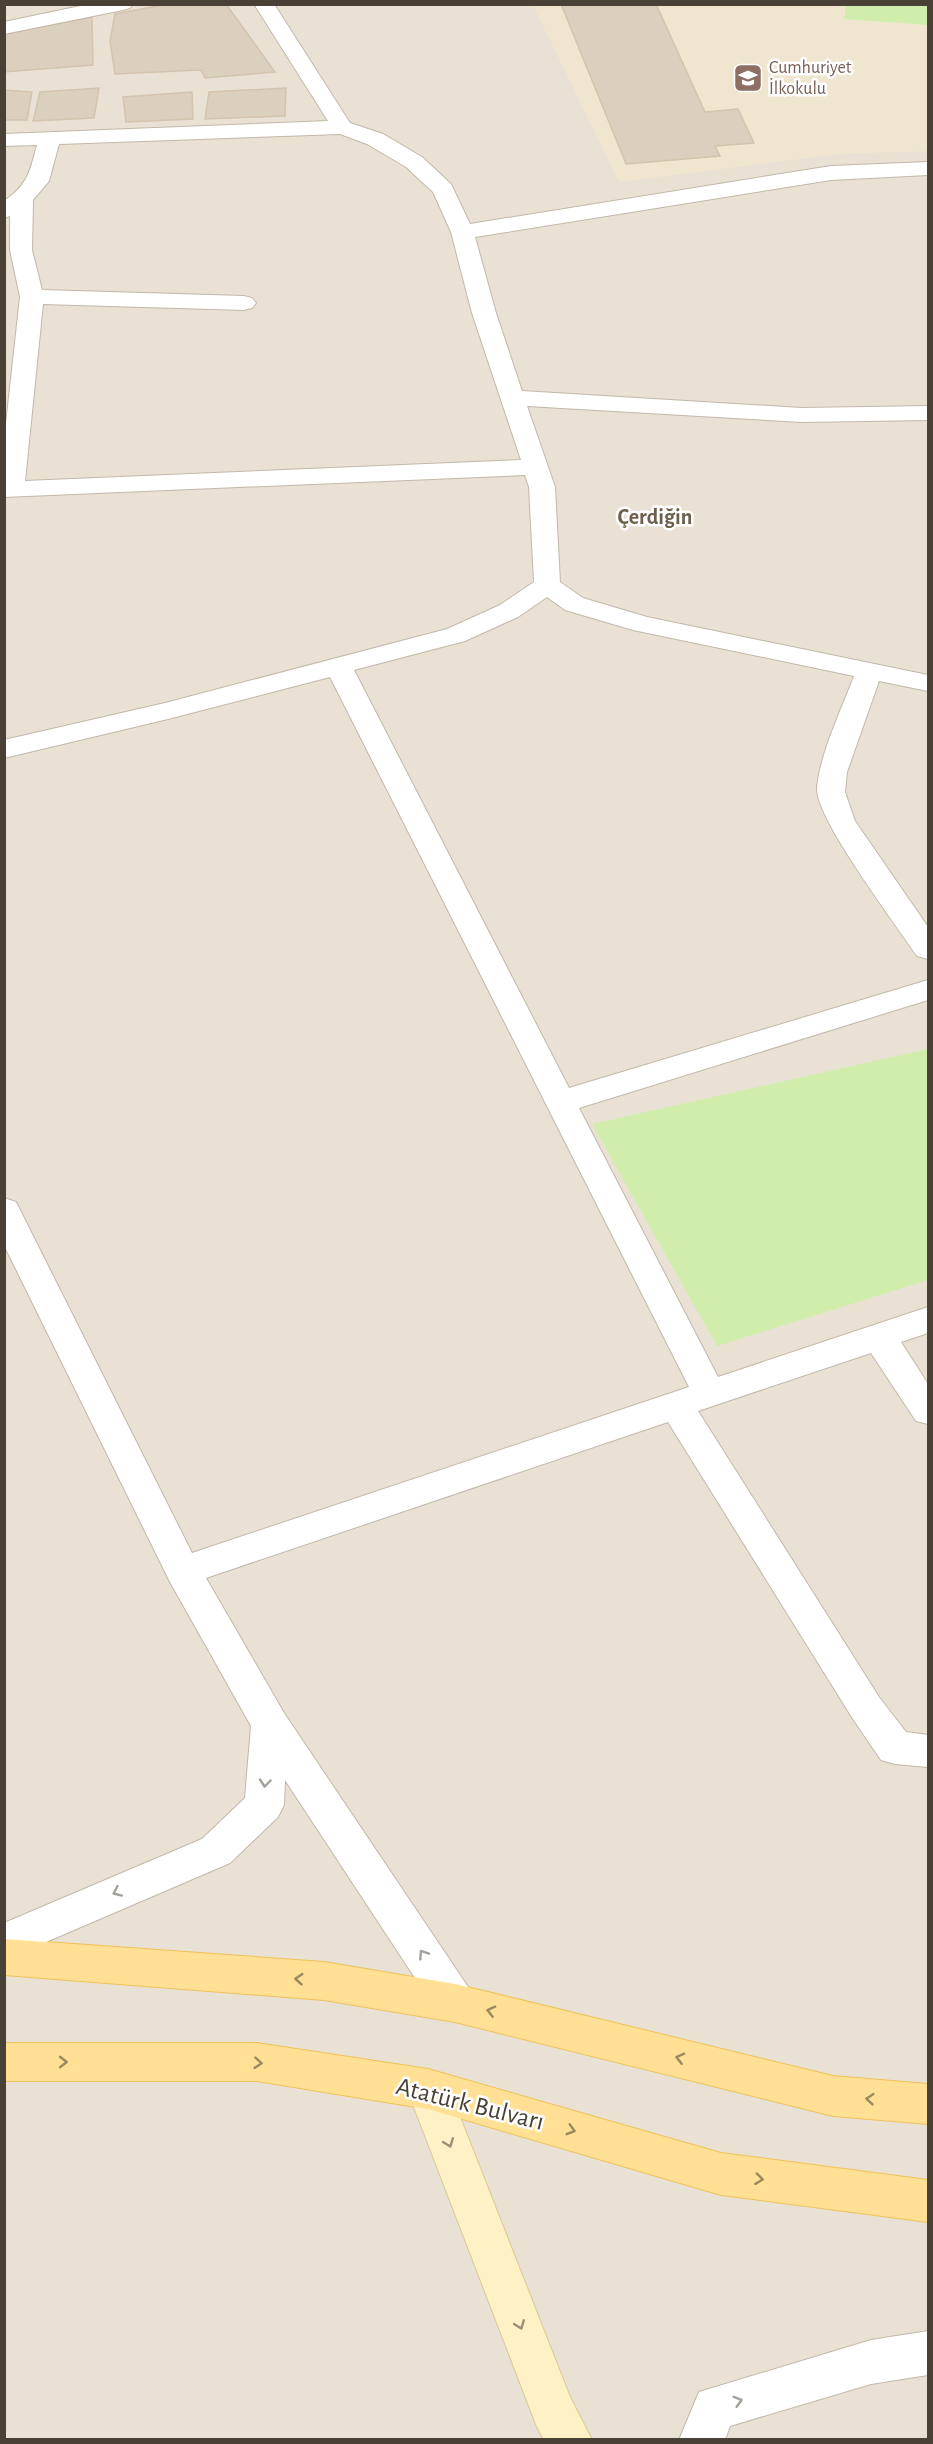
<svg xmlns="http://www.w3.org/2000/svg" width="933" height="2444" viewBox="0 0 933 2444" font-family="'Alegreya Sans',sans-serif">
<rect width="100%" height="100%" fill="#f5f0e6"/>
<!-- residential -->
<path fill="#e9e2d4" d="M5,5h923v2434h-923z"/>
<!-- education -->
<path fill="#f0e6cf" d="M533,5h395v146l-89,3 -220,28z"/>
<!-- green -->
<path fill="#d0edab" d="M846,5h82v20l-84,-6z
M928,1049v231l-211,66 -125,-222z"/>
<!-- building -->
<path fill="#dbcfbd" stroke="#d3c4ad" stroke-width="1.5" d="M168,4h58l49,68 -70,6 -4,-8 -86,4 -5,-33 5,-27z
M561,4h95l49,108 33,-3 16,34 -39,3 5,10 -94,8z
M92,17l1,48 -89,7v-38z
M99,88l-5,30 -61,3 7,-29z
M286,88l-1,28 -80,3 4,-27z
M4,90l28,2 -5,28h-23z
M192,92l1,27 -67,3 -3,-25z"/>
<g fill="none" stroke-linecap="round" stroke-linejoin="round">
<!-- street casing -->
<g stroke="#c1b8a8" stroke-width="2">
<path id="street" d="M90,4h43l-3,4 -7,2 -119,24v-12z
M254,4h20l76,119 33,11 39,23 29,27 19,40 361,-58 97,-4v13l-97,5 -356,57 21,76 26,78 280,17 126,-2v14l-126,2 -275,-16 28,81 5,95 23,16 64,19 281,58v16l-49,-10 -32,91 -2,20 10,29 73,106v32l-11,-3c-20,-30 -101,-137 -100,-167 2,-33 25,-81 37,-113l-221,-46 -68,-20 -18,-13 -29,20 -53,24 -111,29 215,418 359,-108v20l-349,108 139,269 210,-70v26l-27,9 27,42v40l-12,-3 -45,-68 -173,58 181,286 27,35 22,3v32l-33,-3 -14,-4 -28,-41 -185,-297 -462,156 78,135 186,277 6,13 -6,13 -15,6 -15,-6 -155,-236 -1,25 -6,12 -48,46 -226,97v-37l198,-84 43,-41 6,-72 -81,-144 -166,-337v-47l12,4 4,8 172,343 497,-166 -359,-710 -162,42 -164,39v-18l161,-37 282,-74 53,-24 34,-23 -5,-95 -4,-12 -521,22v-55l16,-145 -10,-47v-34l-6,2v-17c24,-16 26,-30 33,-56l-33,1v-12l324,-13zM340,134l27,10 39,23 27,25 18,40 21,81 49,147 -496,21 18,-177 201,6 8,-2 4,-5 -4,-5 -8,-2 -202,-6 -10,-40 1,-50 16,-19 10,-37z
M928,2331v44l-57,9 -141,42 -5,14h-46l20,-48 172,-52z"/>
</g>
<!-- secondary casing -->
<g stroke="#ddc893" stroke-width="2">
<path id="secondary" d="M428,2069l15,6 6,14 121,308 22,43h-48l-7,-13 -130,-338 6,-14z"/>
</g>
<!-- primary casing -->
<g stroke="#f0c159" stroke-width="2">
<path id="primary" d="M4,1939l320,23 131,22 378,92 95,8v40l-95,-8 -378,-94 -131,-22 -320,-25z
M4,2043h253l171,26 293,84 207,27v42l-207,-27 -293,-86 -171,-28h-253z"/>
</g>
<!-- street -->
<use href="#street" fill="#fff" fill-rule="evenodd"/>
<!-- secondary -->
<use href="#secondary" fill="#fff1c6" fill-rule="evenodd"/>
<!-- primary -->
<use href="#primary" fill="#ffe095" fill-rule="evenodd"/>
</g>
<!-- one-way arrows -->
<defs><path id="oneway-chevron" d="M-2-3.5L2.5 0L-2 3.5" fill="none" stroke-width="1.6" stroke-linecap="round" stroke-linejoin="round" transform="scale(1.5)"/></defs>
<g stroke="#a4a09a">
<use href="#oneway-chevron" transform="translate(265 1783) rotate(95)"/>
<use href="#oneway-chevron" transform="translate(117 1892) rotate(156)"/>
<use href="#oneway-chevron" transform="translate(423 1954) rotate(-124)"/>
<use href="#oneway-chevron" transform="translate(738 2401) rotate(-16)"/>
</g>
<g stroke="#9b8960">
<use href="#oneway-chevron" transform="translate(299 1979) rotate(-176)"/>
<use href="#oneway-chevron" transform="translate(491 2011) rotate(-166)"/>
<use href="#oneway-chevron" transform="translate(680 2058) rotate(-166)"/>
<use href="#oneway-chevron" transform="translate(63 2062)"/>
<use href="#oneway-chevron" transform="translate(258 2063) rotate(5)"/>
<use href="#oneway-chevron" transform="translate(870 2099) rotate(-175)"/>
<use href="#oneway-chevron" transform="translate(571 2130) rotate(16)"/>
<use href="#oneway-chevron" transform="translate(759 2179) rotate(7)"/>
</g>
<g stroke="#9b9076">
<use href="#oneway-chevron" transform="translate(449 2143) rotate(69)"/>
<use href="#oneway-chevron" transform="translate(520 2325) rotate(69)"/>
</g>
<!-- icons -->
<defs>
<g id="school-square" transform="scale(1.5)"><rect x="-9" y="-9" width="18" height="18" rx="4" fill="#8d6e63" stroke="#fff"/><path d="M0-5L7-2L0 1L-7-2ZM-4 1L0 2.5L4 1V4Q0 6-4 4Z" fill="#fff"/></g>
</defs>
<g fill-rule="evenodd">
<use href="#school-square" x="748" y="78"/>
</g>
<g text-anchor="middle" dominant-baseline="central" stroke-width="5" stroke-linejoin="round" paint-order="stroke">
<!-- far-education labels -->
<g font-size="18" fill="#785e54" stroke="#fff" text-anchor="start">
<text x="769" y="68">Cumhuriyet<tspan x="769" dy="21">İlkokulu</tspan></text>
</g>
<!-- far-district labels -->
<g font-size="22" font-weight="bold" fill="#6d5f4b" stroke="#fff">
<text x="655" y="517">Çerdiğin</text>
</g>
<!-- near-street labels -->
<g font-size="26" fill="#494135" stroke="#fff">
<text transform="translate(470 2104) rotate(14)">Atatürk Bulvarı</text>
</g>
</g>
<!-- border -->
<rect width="933" height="2444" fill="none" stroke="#494135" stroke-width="12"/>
</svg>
